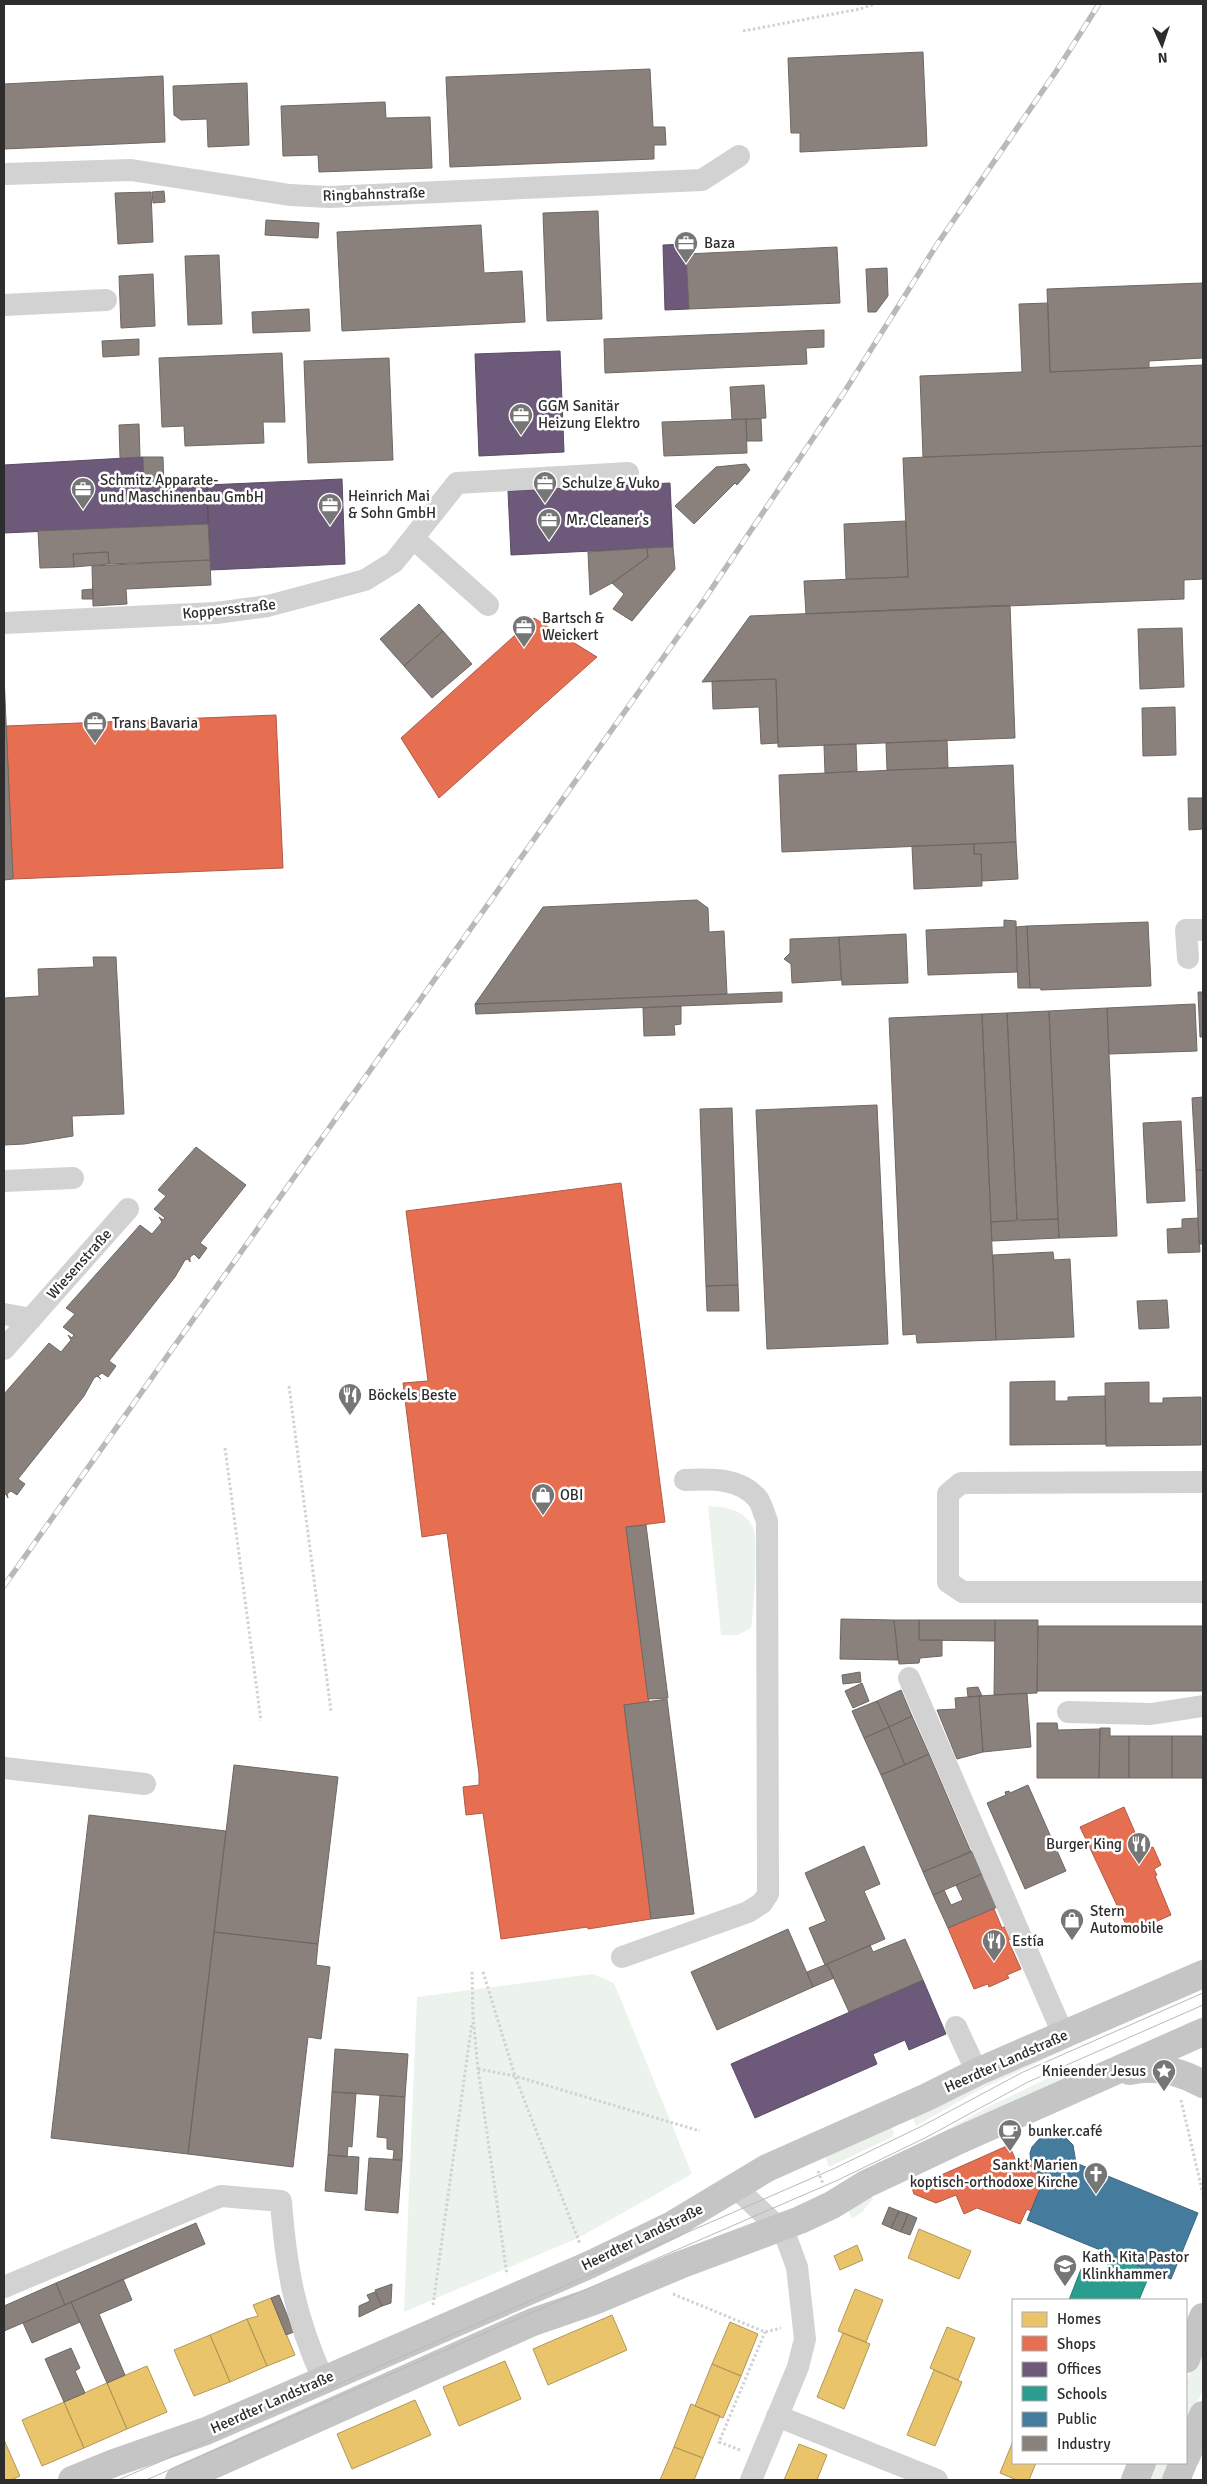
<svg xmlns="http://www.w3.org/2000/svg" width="1207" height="2484" viewBox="0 0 1207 2484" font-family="Signika,sans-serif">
<rect width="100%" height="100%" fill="#fff"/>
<!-- green -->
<path fill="#ecf3ec" d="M708,1506c19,1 39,4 46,24 4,10 0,84 -3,98l-13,7h-17z
M593,1974l21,9 78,191 -114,64 -174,74 13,-315z
M1070,2038l3,8 -96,45 -61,35 -4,-11z
M1080,2063l4,10 -154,66 60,-33z
M889,2123l5,10 -2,4 -63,30 -6,-15z
M870,2193l3,6 -11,13 -10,7 -5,-12z
M1203,2340v49l-17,42v-48z
M1153,2463h20l-8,17h-20z"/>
<!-- homes -->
<path fill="#e9c46a" stroke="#b19758" d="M919,2229l52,22 -12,28 -51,-21z
M857,2245l6,15 -23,10 -6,-14z
M855,2289l28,11 -17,42 -28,-11z
M271,2298l24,57 -28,11 -20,-47 11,-3 -5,-11z
M612,2315l15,35 -79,35 -15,-36z
M247,2319l20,47 -37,16 -20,-47z
M730,2322l28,12 -17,42 -29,-12z
M947,2327l28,11 -17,42 -28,-12z
M843,2333l27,11 -26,65 -27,-12z
M210,2335l20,47 -36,14 -20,-46z
M505,2361l16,38 -62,27 -16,-39z
M712,2364l29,12 -18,42 -28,-12z
M147,2366l20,46 -40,17 -20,-46z
M934,2370l28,12 -27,64 -28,-11z
M107,2383l20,46 -43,19 -20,-46z
M415,2400l16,35 -79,34 -15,-35z
M64,2402l20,46 -42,18 -20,-46z
M691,2404l29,12 -17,42 -29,-11z
M4,2440l16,36 -9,4h-7z
M1013,2441v22h23l-7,17h-12l-17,-7z
M799,2444l28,11 -10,25h-33z
M674,2447l29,11 -9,22h-34z"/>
<!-- shops -->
<path fill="#e76f51" stroke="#af5b46" d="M534,618l63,39 -158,141 -38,-60z
M276,715l7,153 -270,11 -7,-153z
M621,1183l44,339 -39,5 23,175 -25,3 27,214 -63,10v-2l-87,12 -18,-126 -17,2 -3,-28 16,-2v-11l-32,-241 -25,4 -19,-154 25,-2 -22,-170z
M1124,1807l19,44 10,-4 8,18 -7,4 3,6 -2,1 16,39 -41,18 -50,-106z
M991,1909h3l8,19 4,-2 6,13 -4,1 13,29 -14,6 2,3 -20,9 -1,-3 -14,5 -26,-61z
M1009,2145l10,22 11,-5 4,9 10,8 -13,32 -4,-2 -7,15 -43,-16 -13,6 -8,-19 -20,8 -22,-9 -2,-6z"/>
<!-- offices -->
<path fill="#6d597a" stroke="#5a4c63" d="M686,244l3,65 -24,1 -2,-65z
M560,351l4,101 -85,4 -4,-102z
M143,457l1,30 63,-2 1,39 -204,9v-68z
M342,479l3,85 -135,6 -3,-85z
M670,483l3,64 -162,8 -3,-64z
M923,1980l23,54 -37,16 -4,-10 -32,14 4,10 -122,54 -24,-54z"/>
<!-- schools -->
<path fill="#2a9d8f" stroke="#2b7b72" d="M1112,2255l39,16 -12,29h-70l12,-31 22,9z"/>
<!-- public -->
<path fill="#457b9d" stroke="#3e647b" d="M1052,2134l12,2 9,9 3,18 122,50 -27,66 -144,-59 17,-41 -13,-13 -1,-13 2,-6 8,-9z"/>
<!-- industry -->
<path fill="#8a817c" stroke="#6e6864" d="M923,52l4,94 -127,6v-19h-9l-3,-75z
M650,69l3,58h12l1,18h-12v14l-204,8 -4,-90z
M163,76l2,66 -161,7v-65z
M247,83l2,62 -41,2 -1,-28 -26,1 -7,-5 -1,-29z
M385,102l1,16 44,-1 2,51 -113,4 -1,-17 -35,1 -2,-50z
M164,191l1,11 -12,1 -1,-11z
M151,192l2,50 -35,2 -3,-51z
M598,211l4,108 -55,2 -4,-108z
M266,220l53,3 -1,15 -53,-3z
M481,225l3,48 38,-2 3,51 -183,9 -5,-99z
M837,247l3,56 -151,6 -3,-55z
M219,255l3,69 -34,1 -3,-69z
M887,268l1,28 -12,16h-8l-2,-43z
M153,274l2,52 -34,2 -2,-52z
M1203,283v75l-54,3v7l-99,4 -3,-83z
M1048,303l2,69 153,-7v81l-280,11 -3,-81 102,-4 -3,-68z
M309,309l1,22 -57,2 -1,-21z
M824,330v17l-18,1 1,16 -202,9 -1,-34z
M139,339v16l-36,2 -1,-16z
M282,353l3,69h-22l1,21 -79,3 -1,-20 -22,1 -3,-69z
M389,358l4,102 -85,3 -4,-102z
M764,385l2,33 -34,2 -2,-33z
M746,419h15l1,22h-15z
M746,419l1,34 -83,3 -2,-34z
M139,424l1,33 -20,1 -1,-33z
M1203,446v133l-19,1v19l-378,15 -2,-33 104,-4 -5,-119z
M143,457h20l1,29 -20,1z
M746,464l4,6 -13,15 -2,-2 -41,41 -19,-18 41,-39z
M906,521l2,56 -62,2 -2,-55z
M208,524l2,36 -101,4 -1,-12 -35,2 1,13 -34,1 -2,-37z
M673,547l2,22 -43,52 -19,-12 11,-15 -12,-11 36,-26 -1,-9z
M647,548l1,9 -36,26 -22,12 -2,-43z
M108,552l1,12 -35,3 -1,-13z
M210,560l1,25 -85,4 1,15 -34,2 -1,-40z
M93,589v10h-11v-9z
M419,604l24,27 -39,35 -24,-27z
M1010,605l5,133 -237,9 -2,-68 -74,3 48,-66z
M1182,628l2,59 -44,2 -2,-60z
M443,631l29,33 -40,34 -28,-32z
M4,676l9,203 -9,1z
M776,679l2,64 -17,1 -2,-37 -46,2 -1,-28z
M1175,707l1,48 -33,1 -1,-48z
M947,740l1,28 -61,2 -1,-27z
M856,744l1,27 -32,2 -1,-28z
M1013,765l3,77 -234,10 -3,-77z
M1188,798h15v31l-14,1z
M1016,842l2,37 -36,2 -1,-27h-7v-10z
M974,844v10h7l1,32 -68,3 -2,-43z
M697,900l11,8 1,24 15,-1 3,63 -252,10 68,-97z
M1004,920l12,1 1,51 -89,3 -2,-45 78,-3z
M1148,922l3,64 -110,4 -1,-2h-10l-3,-62z
M1027,926l3,62h-12l-2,-61z
M906,934l2,49 -66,2 -3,-48z
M839,937l2,43 -49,3 -1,-19 -7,-5 6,-6v-14z
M93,957h23l8,157 -52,2 1,20 -49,8 -20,1v-147l35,-2 -1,-27 56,-2z
M782,992v10l-306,12 -1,-10z
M1198,992h5v45h-3z
M1195,1004l2,47 -88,3 -2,-46z
M681,1006v18l-7,1 1,10 -31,1 -1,-28z
M1107,1008l10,228 -58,2 -10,-227z
M1049,1011l9,208 -41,1 -10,-207z
M1007,1013l10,207 -26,2 -9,-208z
M982,1014l14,326 -79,3 -1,-9 -13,1 -14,-317z
M1203,1097v73h-7l-4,-72z
M877,1105l11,239 -121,5 -11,-239z
M732,1108l6,177 -32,1 -6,-177z
M1181,1121l4,80 -38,2 -4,-80z
M196,1147l50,38 -46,58 7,5 -8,11 -5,-5 -4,3v5l-2,-3 -3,1 -10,17 -66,84 7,5 -8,11 -6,-4 -4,3 3,3 -4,-3 -3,2 -10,18 -66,83 7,5 -8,11 -6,-4 -4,3 1,4 -2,-4 -2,2v-102l45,-51 12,9 10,-12 -3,-5 4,3 2,-3 -11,-8 12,-13 -9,-6 74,-83 12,9 10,-12 -3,-5 4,3 2,-2 -11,-9 12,-13 -8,-6z
M1196,1170h7v74h-4z
M1198,1218l2,34 -32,1 -1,-24 15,-1v-9z
M1058,1219l1,19 -67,3 -1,-19z
M1053,1252l1,8 16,-1 4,78 -78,3 -3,-85z
M738,1285l1,26h-32l-1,-25z
M1167,1300l2,28 -30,1 -2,-28z
M1055,1381v20h13v-4l37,-1 1,48 -96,1v-63z
M1149,1382v21h14v-5l38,-1v48l-95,1 -1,-63z
M646,1525l22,173 -20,1 -22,-172z
M841,1619l53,1 4,40 -58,-1z
M894,1620h25v20h23v16l-22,2 -1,5 -20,1z
M919,1620h76v21l-76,-1z
M995,1620h43l-1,73 -43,2z
M1038,1626h165v65h-166z
M860,1672l1,10 -18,2 -1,-9z
M862,1683l7,18 -16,7 -8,-17z
M978,1687l4,9 -14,1 -1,-9z
M901,1690l11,26 -23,11 -12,-26z
M1027,1693l4,54 -48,5 -4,-56z
M979,1696l4,56 -26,7 -20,-49 19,-1 -1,-11z
M667,1699l27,215 -43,5 -27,-214z
M877,1701l12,26 -25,11 -12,-27z
M912,1716l17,38 -24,11 -16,-38z
M1037,1723h20l1,7 42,-1 -1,49h-62z
M889,1727l16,38 -24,10 -17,-37z
M1100,1728h10v8h19v42h-30z
M1129,1736h43v42h-43z
M1172,1736h31v42h-31z
M929,1754l42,98 -48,20 -42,-97z
M234,1765l104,12 -20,167 -104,-12z
M1028,1785l38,86 -41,18 -38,-86 19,-8 -1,-3 4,-1 1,2z
M89,1815l137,16 -38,323 -137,-16z
M864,1846l16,38 -16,7 21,48 -60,26 -16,-37 17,-7 -21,-48z
M976,1850l24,56 -52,22 -15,-33 11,-5 7,15 12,-5 -7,-15 26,-11 -10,-23z
M972,1851l10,23 -49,21 -10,-23z
M788,1929l25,58 -96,43 -26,-58z
M214,1932l104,12 -2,21 14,2 -9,72 -13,-2 -15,130 -105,-13z
M905,1939l18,41 -74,32 -22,-48 43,-19 3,7z
M827,1964l7,14 -21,9 -6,-15z
M335,2049l73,5 -3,43 -73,-5z
M332,2092l24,1 -4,54 -4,-1 -1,11 -19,-2z
M380,2095l25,2 -3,63h-9l1,-10 -7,-1v-11l-10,-1z
M328,2155l31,2 -2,37 -32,-3z
M369,2158l33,2 -4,53 -33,-3z
M889,2207l10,4 -8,17 -9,-4z
M899,2211l9,3 -7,18 -10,-4z
M908,2214l9,4 -7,17 -9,-3z
M196,2223l9,21 -140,61 -9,-22z
M123,2279l9,21 -33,14 26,61 -18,8 -36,-81z
M56,2283l9,22 -61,26v-25z
M392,2284l-1,19 -9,3 -7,-16z
M375,2292l7,14 -23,11v-11l11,-5 -3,-6z
M279,2295l15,37 -8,3 -15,-37z
M71,2302l9,20 -48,21 -9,-20z
M71,2348l9,20 -5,3 10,22 -21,9 -19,-43z"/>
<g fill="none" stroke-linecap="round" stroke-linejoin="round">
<!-- path -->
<path stroke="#d2d2d2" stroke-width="3" stroke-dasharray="2.5 2.5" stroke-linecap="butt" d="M743,31l117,-22 15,-5
M289,1386l42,325
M225,1448l36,273
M472,1972l1,44 5,53 29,206
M483,1972l32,104 65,168
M478,2069l37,7 185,55
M1181,2100l22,94
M818,2171l5,13
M673,2294l92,38 16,-4
M433,2305l39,-283
M740,2450l-21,-8 46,-110"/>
<!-- minor -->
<path stroke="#d2d2d2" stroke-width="22" d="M4,174l127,-4 159,25 39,2 373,-17 37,-24
M4,305l102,-5
M414,539l74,66
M4,623l212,-10 52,-7 97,-26 29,-18 63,-79 171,-10
M1188,958l-2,-28h17
M4,1181l69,-3
M4,1314l27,5
M4,1349l124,-140
M1203,1482l-242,1 -13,11v88l15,10h240
M909,1678l154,356
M1068,1712l83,2 52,-8
M4,1768l141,16
M622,1957l126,-45 14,-9 6,-9 -1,-373c-3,-7 -5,-16 -9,-22 -18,-22 -48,-20 -73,-19
M956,2027l21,45
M735,2187l44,41 8,12 10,27 8,72 -7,28 -47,113
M4,2287l217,-91 60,5c5,68 14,116 42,178
M777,2416l160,64"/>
<!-- major -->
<path stroke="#c5c5c5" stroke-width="28" d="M1129,2071c26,-6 51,0 74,13
M1186,2359l17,-42
M1186,2457l17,-42
M72,2480l42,-17 92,-32 383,-166 83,-40 95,-57 160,-71 50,-25 226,-98
M179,2480l354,-158 61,-21 86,-36 120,-45 32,-15 34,-21 89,-42 248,-110
M1135,2480l7,-17
M1176,2480l7,-17"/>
<!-- tram -->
<path stroke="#b9b9b9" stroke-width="1" d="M118,2480l715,-311 89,-43 101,-54 180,-79
M146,2480l692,-300 87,-42 103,-56 175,-77"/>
<!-- rail casing -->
<g stroke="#b9b9b9" stroke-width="5.5">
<path id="rail" d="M4,1586l700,-986 141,-209 91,-145 121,-176 42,-66"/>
</g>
<!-- rail -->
<use href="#rail" stroke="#fff" stroke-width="4" stroke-dasharray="11" stroke-linecap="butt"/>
</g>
<!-- icons -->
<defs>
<g id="office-pin" transform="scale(1.25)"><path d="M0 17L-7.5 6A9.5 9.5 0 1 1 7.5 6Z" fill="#767676" stroke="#fff"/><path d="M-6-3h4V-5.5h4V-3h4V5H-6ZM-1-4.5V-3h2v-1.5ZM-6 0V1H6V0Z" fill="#fff"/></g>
<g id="restaurant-pin" transform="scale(1.25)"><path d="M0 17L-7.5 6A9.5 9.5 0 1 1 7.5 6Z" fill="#767676" stroke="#fff"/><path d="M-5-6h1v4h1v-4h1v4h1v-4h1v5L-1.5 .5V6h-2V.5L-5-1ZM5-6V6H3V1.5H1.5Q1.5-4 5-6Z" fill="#fff"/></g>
<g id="shop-pin" transform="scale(1.25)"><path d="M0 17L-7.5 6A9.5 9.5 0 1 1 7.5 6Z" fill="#767676" stroke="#fff"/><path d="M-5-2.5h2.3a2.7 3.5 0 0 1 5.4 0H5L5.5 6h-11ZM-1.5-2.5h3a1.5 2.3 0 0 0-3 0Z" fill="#fff"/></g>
<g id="sight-pin" transform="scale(1.25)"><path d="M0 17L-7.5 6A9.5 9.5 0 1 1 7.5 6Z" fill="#767676" stroke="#fff"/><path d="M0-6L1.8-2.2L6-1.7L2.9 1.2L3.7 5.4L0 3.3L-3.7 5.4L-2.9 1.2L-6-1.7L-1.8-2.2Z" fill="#fff"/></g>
<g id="cafe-pin" transform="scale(1.25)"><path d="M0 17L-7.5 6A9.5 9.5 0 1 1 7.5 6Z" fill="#767676" stroke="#fff"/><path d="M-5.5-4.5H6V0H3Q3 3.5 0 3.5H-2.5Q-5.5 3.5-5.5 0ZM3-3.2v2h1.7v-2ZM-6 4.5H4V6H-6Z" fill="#fff"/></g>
<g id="church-pin" transform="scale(1.25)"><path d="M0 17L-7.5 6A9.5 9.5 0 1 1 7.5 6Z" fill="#767676" stroke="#fff"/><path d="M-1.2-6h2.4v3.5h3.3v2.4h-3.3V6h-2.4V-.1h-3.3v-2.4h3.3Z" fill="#fff"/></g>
<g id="school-pin" transform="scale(1.25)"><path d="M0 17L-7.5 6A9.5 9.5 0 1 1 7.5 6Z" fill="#767676" stroke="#fff"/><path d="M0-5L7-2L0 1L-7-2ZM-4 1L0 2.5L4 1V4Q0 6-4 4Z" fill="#fff"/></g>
</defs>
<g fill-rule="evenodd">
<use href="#office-pin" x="686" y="243"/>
<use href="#office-pin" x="521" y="415"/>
<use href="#office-pin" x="545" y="483"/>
<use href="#office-pin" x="83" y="489"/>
<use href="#office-pin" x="330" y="505"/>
<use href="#office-pin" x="549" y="520"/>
<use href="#office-pin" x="524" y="627"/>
<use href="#office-pin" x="95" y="723"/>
<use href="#restaurant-pin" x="350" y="1395"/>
<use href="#shop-pin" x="543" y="1495"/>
<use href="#restaurant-pin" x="1139" y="1844"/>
<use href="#shop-pin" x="1072" y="1920"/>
<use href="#restaurant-pin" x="994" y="1941"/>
<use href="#sight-pin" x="1164" y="2071"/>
<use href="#cafe-pin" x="1010" y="2131"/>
<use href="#church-pin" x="1096" y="2174"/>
<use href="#school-pin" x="1065" y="2266"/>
</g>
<g text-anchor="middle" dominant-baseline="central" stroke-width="5" stroke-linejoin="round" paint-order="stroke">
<!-- street labels -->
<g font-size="15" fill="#2d2d2d" stroke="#fff">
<text transform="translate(374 194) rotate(-2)">Ringbahnstraße</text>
<text transform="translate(229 609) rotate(-6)">Koppersstraße</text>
<text transform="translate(79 1264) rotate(-48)">Wiesenstraße</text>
<text transform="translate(1006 2061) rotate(-24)">Heerdter Landstraße</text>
<text transform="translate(642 2237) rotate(-26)">Heerdter Landstraße</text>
<text transform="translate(272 2402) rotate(-24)">Heerdter Landstraße</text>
</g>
<!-- poi labels -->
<g font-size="15" fill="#2d2d2d" stroke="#fff" text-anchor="start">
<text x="704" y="243">Baza</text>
<text x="538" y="406">GGM Sanitär<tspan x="538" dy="17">Heizung Elektro</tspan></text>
<text x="100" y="480">Schmitz Apparate-<tspan x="100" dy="17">und Maschinenbau GmbH</tspan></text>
<text x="562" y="483">Schulze &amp; Vuko</text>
<text x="348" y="496">Heinrich Mai<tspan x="348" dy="17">&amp; Sohn GmbH</tspan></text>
<text x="566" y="520">Mr. Cleaner's</text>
<text x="542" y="618">Bartsch &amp;<tspan x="542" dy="17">Weickert</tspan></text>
<text x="112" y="723">Trans Bavaria</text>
<text x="368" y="1395">Böckels Beste</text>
<text x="560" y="1495">OBI</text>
<text x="1122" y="1844" text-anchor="end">Burger King</text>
<text x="1090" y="1911">Stern<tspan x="1090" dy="17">Automobile</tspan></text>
<text x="1012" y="1941">Estía</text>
<text x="1146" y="2071" text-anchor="end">Knieender Jesus</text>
<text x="1028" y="2131">bunker.café</text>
<text x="1078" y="2165" text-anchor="end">Sankt Marien<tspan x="1078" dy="17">koptisch-orthodoxe Kirche</tspan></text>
<text x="1082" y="2257">Kath. Kita Pastor<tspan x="1082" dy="17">Klinkhammer</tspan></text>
</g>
</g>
<!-- border -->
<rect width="1207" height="2484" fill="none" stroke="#2d2d2d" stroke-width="10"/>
<!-- legend -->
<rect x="1012" y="2299" width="175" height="165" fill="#ffffff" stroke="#ababab"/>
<rect x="1022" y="2312" width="25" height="15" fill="#e9c46a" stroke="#ababab"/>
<text x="1057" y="2324" font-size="15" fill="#2d2d2d">Homes</text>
<rect x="1022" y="2336" width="25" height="15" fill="#e76f51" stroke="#ababab"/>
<text x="1057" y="2349" font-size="15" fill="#2d2d2d">Shops</text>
<rect x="1022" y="2362" width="25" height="15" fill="#6d597a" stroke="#ababab"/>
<text x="1057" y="2374" font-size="15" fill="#2d2d2d">Offices</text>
<rect x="1022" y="2386" width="25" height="15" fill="#2a9d8f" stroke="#ababab"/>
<text x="1057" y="2399" font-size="15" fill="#2d2d2d">Schools</text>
<rect x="1022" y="2412" width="25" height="15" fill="#457b9d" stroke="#ababab"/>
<text x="1057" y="2424" font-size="15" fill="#2d2d2d">Public</text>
<rect x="1022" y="2436" width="25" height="15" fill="#8a817c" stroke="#ababab"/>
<text x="1057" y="2449" font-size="15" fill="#2d2d2d">Industry</text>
<!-- north arrow -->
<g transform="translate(1162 45) rotate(177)" stroke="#ffffff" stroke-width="4" paint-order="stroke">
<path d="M0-4L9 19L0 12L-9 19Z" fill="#2d2d2d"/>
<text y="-8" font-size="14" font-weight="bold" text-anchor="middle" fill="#2d2d2d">N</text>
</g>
</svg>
